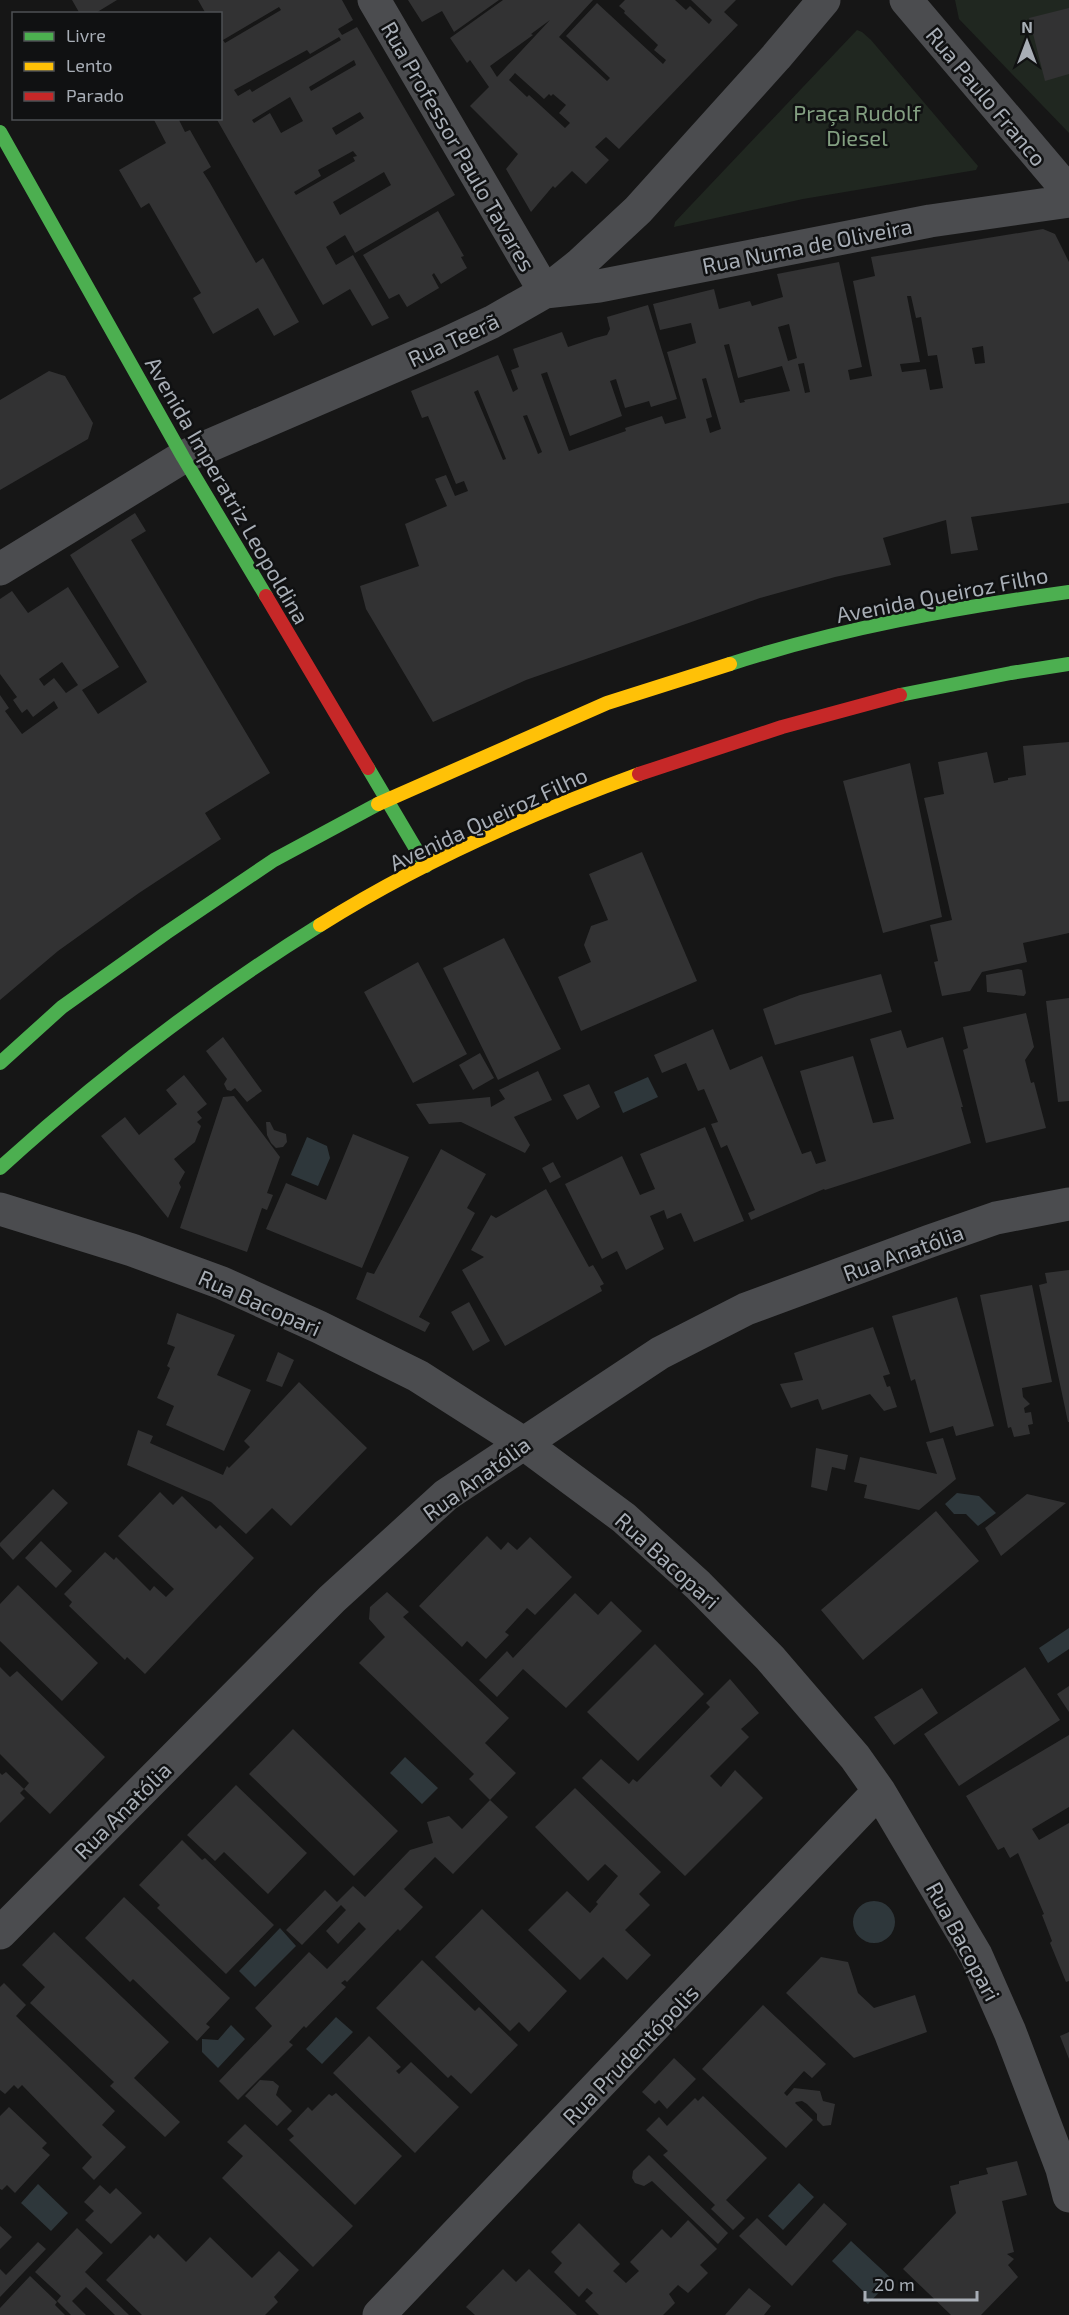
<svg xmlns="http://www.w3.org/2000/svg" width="1069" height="2315" viewBox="0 0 1069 2315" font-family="'Exo 2',sans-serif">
<rect width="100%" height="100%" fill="#161616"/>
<!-- green -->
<path fill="#202720" d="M955,0h114v133l-110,-114z
M857,30l5,2 9,8 107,126 -2,4 -173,29 -129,28 1,-5 17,-18z"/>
<!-- water -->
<path fill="#2e373b" d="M648,1077l10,20 -35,16 -9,-21z
M307,1137l20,9 3,12 -12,28 -27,-11z
M957,1493l22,3 17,17 -18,13 -12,-12h-12l-9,-10z
M1069,1628v21l-21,14 -9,-15z
M405,1757l33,31 -16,16 -32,-31z
M853 1922a21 21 0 1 1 42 0a21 21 0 1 1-42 0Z
M280,1928l16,18 -41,41 -16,-16z
M336,2017l17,15 -31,32 -16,-15z
M231,2025l14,14 -27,29 -16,-16v-13l16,1z
M799,2183l15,14 -31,33 -15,-14z
M38,2184l30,29 -17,18 -30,-28z
M851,2241l41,38 -24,25 -5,-4 2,-7 -33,-32z"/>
<!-- building -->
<path fill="#323233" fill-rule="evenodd" d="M72,0h45l-23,14h-14z
M198,0h144l11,20 -15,9 4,6 15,-8 98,168 -100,58 -10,-18 -19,12 10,18 17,-10 36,63 -17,8 -22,-37 -27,16 -107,-187h4v-104h-14zM279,7l2,3 -56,33 -2,-3zM339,37l2,3 -89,52 -2,-3 -12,7 -4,-6 73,-40 3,4zM354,60l2,5 -45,26 -2,-4zM290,97l13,24 -22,12 -11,-20 -16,10 -2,-3zM360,112l4,6 -28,17 -4,-7zM353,151l4,5 -4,1 2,4 -59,34 -2,-3 27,-16 -3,-6zM384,172l7,13 -51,30 -7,-13z
M408,0h91l-45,32 -12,-21 -20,11z
M503,0h90l-34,37 48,44 3,-3 -44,-42 31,-33 66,61 3,-4 -12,-10 4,-5 -34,-32 1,-2 -6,-5 6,-6h50l11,10 4,-4 19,18 3,-4 -21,-20h45l-12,12 14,13 -119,124 -13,-12 -11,10 14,13 -23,24 -14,-13 -17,17 -2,-2 -22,26 -25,-43 12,-15 -48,-48 19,-19 -19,-27 -3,3 -17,-25zM550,20l-43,46 -10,11 -7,-11 43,-31 -2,-1zM515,73l29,26 5,-5 2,2 2,-2 13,11 -7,8 11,10 -5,5 -36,-33 -2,2 -18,-17z
M1069,8v66l-24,7 -16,-63z
M153,118h25l7,14 5,-2 21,37 -8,5 7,11 46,80 7,-5 36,64 -25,14 -16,-28 -45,26 -20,-36 8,-5 -52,-90 -8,5 -22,-38 47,-27z
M438,211l26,45 -3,1 6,11 -26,16 -7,-11 -2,2 7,13 -32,19 -8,-13 -10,5 -26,-44z
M1043,229l12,5 14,28v241l-98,14 7,33 -27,4 -5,-34 -63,18 8,27 -56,12 -75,21 -234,82 -93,42 -67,-113 -6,-23 59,-20 -14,-42 42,-18 -12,-27 11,-4 9,21 13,-5 -4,-10 -8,3 -28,-68 -6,2 -11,-27 87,-36 15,37 5,-3 -7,-19 8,-3 -6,-18 49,-17 6,15 27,-9 12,-3 3,-6 -3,-12 41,-12 29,94 -26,8 -2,-6 -24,7 -9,-29 -6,2 12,35 -52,20 -23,-64 -6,2 28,77 57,-20 -1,-3 37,-12 3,8 21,-6 -19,-66 29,-9 -5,-20 -31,7 -7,-26 61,-15 5,20 31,-8 2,5 31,-9 -6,-23 62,-12 23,105 -14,3 2,10 22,-4 -19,-95 22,-5 -4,-19zM907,296h4l5,22 5,-1 7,39 9,-1 6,33 -13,2 -4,-21 -24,3 -2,-8 20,-2zM789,324l8,34 -9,3 -10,-34zM729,344l9,34 44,-12 8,25 -46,9 1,2 -5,1 -16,-58zM983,346l2,17 -10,1 -3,-16zM804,363l6,29 -5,1 -7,-29zM706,378l15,51 -11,4 -4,-14 6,-2 -10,-38zM478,390l28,69 -3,1 -29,-68zM527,415l15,37 -4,2 -15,-38z
M49,371l16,5 28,47 -5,16 -88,51v-90z
M135,513l11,18 -15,9 139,233 -65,40 16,26 -82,54 -81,58 -58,49v-305l9,13 -4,3 17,23 36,-26 -4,-7 -21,16 -6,-8 -5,4 -9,-13 4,-3 -17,-23v-75l12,-8 16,22 40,-26 51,80 -37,23 16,24 49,-32 -77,-127zM62,662l16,23 -12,8 -12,-15 -10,8 -5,-7z
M1069,742v191l-46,10 4,19 -45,10 -12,19 -28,5 -8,-34 4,-1 -8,-36 22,-5 -28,-122 20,-4 -6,-32 49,-10 7,31 14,-3v-2l18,-3 -3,-29z
M910,763l32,154 -59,16 -40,-152z
M642,852l55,129 -116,50 -23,-54 33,-15 -7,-17 7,-19 17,-6 -19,-46z
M504,938l57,111 -63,31 -55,-112z
M418,962l49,92 -54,29 -49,-91z
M1018,969l4,1 4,23 -2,3 -37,-4 -1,-17z
M881,974l11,38 -117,33 -12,-36 37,-14z
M1069,998v103l-11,1 -12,-101z
M1026,1013l8,34 -9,13 6,23 3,-1 12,46 -60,15 -23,-93 5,-2 -5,-21z
M713,1029l17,41 32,-14 40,98 9,-3 5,13 10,-3 -26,-90 53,-15 20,67 21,-4 -24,-80 31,-9 6,18 36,-11 20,70h-2l10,36 -146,47 -1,-1 -73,31 -3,-7 7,-3 -28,-65 -6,3 -10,-24 7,-2 -14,-33 -6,2 -12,-28 -24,10 -8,-18z
M223,1037l39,54 -15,11 -12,-14 -4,3 -4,-1 -3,-6 3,-5 -21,-28z
M480,1053l14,25 -21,12 -14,-25z
M538,1071l14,29 -38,17 16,28 -5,8 -64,-31 -32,2 -13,-20 74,-7 1,10 14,-8 -6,-9z
M184,1075l23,29 -10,8 5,6 -5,4 4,4 -6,16 -21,17 11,13 -6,11 2,4 -13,31 -67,-82 24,-19 14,18 38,-31 -11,-14z
M589,1084l11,23 -23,13 -14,-25z
M234,1096l46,61 -13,36 6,2 -6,15 -5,-2 -15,44 -67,-24 43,-131z
M266,1122h4l4,8 12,4 1,8 -4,5 -7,1 -5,-5 -4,-8z
M705,1127l39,94 -50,21 -13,-29 -14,6 -3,-9 -14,6 14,33 -38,21 -9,-19 -15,8 -37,-75 57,-28 18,39 15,-6 -15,-35z
M353,1134l56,23 -47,111 -96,-39 20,-46 40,17z
M441,1149l45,25 -19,34 8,5 -56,104 11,6 -5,9 -69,-33 11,-27 7,2z
M553,1162l8,15 -11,6 -8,-15z
M546,1189l43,78 4,-2 11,19 -4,2 2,5 -97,55 -43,-76 22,-13 -13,-7 20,-35 5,3z
M1069,1270v152h-1l-29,-137 8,-2 -2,-10z
M1032,1285l20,97 -30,6 1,9 7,7 -6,4 1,5 6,-1 2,12 -5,1 2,9 -16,3 -3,-10 -3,1 -28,-133z
M957,1297l37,129 -38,10 -3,-10 -23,7 -15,-54 -4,2 -19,-65z
M469,1302l21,39 -17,10 -22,-39z
M177,1313l58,22 -18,40 34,15 -27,61 -58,-26 8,-19 -17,-8 13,-30 -3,-2 8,-19 -8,-3z
M873,1327l17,47 -7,2 4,11 3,-1 7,21 -13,4 -14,-17 -48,16 -4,-11 -27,9 -11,-24 23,-4 -9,-27z
M278,1352l16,8 -12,27 -16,-6z
M299,1382l68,66 -76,78 -19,-18 -26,26 -35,-32 -84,-37 11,-35 15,6 -3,7 73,32 4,-9 2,2 21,-21 -6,-6z
M943,1438l13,41 -37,31 -55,-12 3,-13 -13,-3 6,-25 77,17 -11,-32z
M816,1448l32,7 -3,15 -13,-3 -5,24 -16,-4z
M53,1489l15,14 -55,57 -13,-14v-3z
M160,1492l13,13 9,-9 34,33 4,-4 34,33 -109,116 -18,-17 -2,3 -56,-54 3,-4 -8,-8 41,-42 9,8 2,-3 34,34 4,-5 12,11 8,-8 -56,-53z
M1027,1494l39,9 -65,53 -16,-28z
M936,1511l43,50 -116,99 -42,-50z
M487,1536l14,14 7,-8 9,8 13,-13 42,40 -37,38 -8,-7 -22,24 4,3 -23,24 -19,-18 -5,6 -43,-41z
M41,1541l31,30 -16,17 -31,-30z
M18,1585l80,78 -36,38 -62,-60v-37z
M387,1592l22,20 -6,5 106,101 -24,25 31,30 -26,27 -21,-21 5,-5 -115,-111 26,-26 -16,-18 1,-12z
M575,1593l23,22 13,-14 31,30 -76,77 -43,-39 -26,28 -18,-17 28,-29 6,7z
M655,1644l49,50 -66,67 -51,-49z
M0,1667l10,10 7,-6 88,86 -55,57 -26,-25 5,-6 -29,-29z
M1025,1667l35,53 -101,66 -35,-52z
M730,1679l29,34 -18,16 8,8 -39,39 11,11 14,-17 28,28 -78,78 -103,-98 19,-19 28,25 4,-5 4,3 73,-75 -4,-4z
M1069,1686v26l-12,-18z
M922,1688l16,25 -44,32 -20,-28z
M293,1729l105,102 -44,45 -105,-102z
M1069,1735v72l-37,22 7,11 30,-17v158l-3,1 -16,-39 2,-2 -10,-26 2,-1 -26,-61 -8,5 -6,-11 -6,3 -32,-54z
M6,1772l18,17 -4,4 5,5 -25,25v-50l2,2z
M236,1785l71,68 -39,41 -44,-42 -9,9 -28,-26z
M575,1788l86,84 -22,22 11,11 -25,25 26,25 -24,25 -24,-23 -23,23 -52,-50 39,-39 23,22 8,-9 -2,-2 22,-26 -13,-12 -17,17 -53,-54z
M490,1800l18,17 -55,57 -18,-17 -31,32 19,18 -23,24 -2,-2 -51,53 -2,-2 -4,3 5,4 -40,41 -2,-2 -15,16 4,3 -55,55 -19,-19 53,-55 -17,-18 54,-56 18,17 39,-40 -7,-7 -21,22 -12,-13 20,-21 -5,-5 -39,40 -16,-15 39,-40 12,12 16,-16 12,11 45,-47 23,-7 -6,-21 22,-6 13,13z
M182,1840l20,20 3,-2 69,67 -48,49 -69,-66 3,-3 -21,-20z
M124,1897l106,101 -24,26 4,3 -13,14 -64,-62 -3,3 -45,-44z
M482,1909l85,82 -38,41 -10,-10 -9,9 -75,-74z
M54,1932l115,110 -35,36 46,44 -15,15 -55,-51 4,-4 -84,-79 15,-16 -23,-22z
M821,1957l27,5 10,31 16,15 41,-13 12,37 -73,26 -68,-65z
M422,1960l53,51 4,-4 39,38 -47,49 -20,-19 -3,3 -72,-70z
M4,1983l22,22 -10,11 99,95 -13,14 24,22 -32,33 -12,-12 10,-11 -70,-72 -4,4 -4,-4 -9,9 -5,-4v-103z
M763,2005l63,59 -14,14 -8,-7 -20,22 3,3 7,-8 26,3 3,10 12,3 -4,21 -8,1 -6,-6v-6l-10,-10 -5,-3 -6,1 -1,1 18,17 -27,28 -84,-79z
M1069,2032v27l-9,-23z
M369,2036l32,31 -5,4 3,3 12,-12 48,45 -44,46 -82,-80z
M674,2058l22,21 -29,30 -8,-9 -4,4 -13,-12z
M260,2080l13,1 6,5 -3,9 16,16 -15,15 -32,-30z
M336,2093l66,63 -47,49 -66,-65 5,-4 -7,-7 21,-22 4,4 17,-17 3,2z
M703,2096l64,62 -41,42 19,18 -12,12 -22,-21 4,-4 -52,-50 5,-4 -22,-21 13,-13 8,9 28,-28 3,3z
M9,2107l38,36 -5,5 8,7 -35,38 -8,-8 -5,5 -2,-1v-73z
M245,2124l108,102 -40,41 -91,-89 21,-22 -16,-14z
M649,2155l79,78 -10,11 -66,-63 -8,5 -9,-3 -3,-5 1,-7z
M1017,2161l10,34 -25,6 12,51 -7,2 7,5 -6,6 10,12 -37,38h-30l-48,-46 53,-56 -6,-27 9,-2v-3l29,-7 -2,-6z
M100,2185l10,9 6,-6 26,25 -31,31 -26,-24 9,-9 -10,-9z
M824,2203l23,21 -55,62 -53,-50 18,-18 29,28z
M688,2220l29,29 -17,16 8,8 -20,20 -10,-8 -9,9 6,9 -12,12h-64l-14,-14 8,-8 -6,-5 -8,9 -25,-25 8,-9 -11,-11 28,-29 41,41 -7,7 13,12 13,-12 -9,-9 32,-33 9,9z
M0,2226l12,11 -12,12z
M77,2228l26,25 -18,19 44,43h-14l-29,-28 -14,14 14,14h-15l-14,-14 4,-5 -26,-24z
M158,2234l28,28 24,-25 42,41 27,-27 20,19 -25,27 4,5 -13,13h-123l-36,-35 44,-45 4,4z
M38,2242l8,7 -46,48v-28l6,6z
M503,2269l13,13 13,-13 48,46h-102l-9,-8z
M30,2276l27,26 -2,3 10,10h-65v-7z
M749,2288l22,18 -7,9h-39z"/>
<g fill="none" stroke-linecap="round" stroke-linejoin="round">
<!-- street -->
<path stroke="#4b4c4f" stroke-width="33" d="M374,0l171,292 54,-6 331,-65 139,-20
M906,0l163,192
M0,569l183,-112 260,-112 49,-23 53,-30 34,-27 59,-55 138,-153 48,-57
M0,1209l132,41 90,33 97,44 99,49 105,67 101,75 74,67 72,73 85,99 24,34 97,164 34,77 52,137 7,27
M0,1933l332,-334 114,-104 214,-142 86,-44 184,-68 66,-23 73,-14
M379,2315l500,-524"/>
<!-- fast -->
<path stroke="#4caf50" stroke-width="14" d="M0,132l183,325 83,139
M730,664c111,-36 224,-56 339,-72
M900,695l111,-22 58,-9
M368,768l58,98
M0,1063l62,-56 104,-74 108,-73 104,-56
M0,1168c100,-91 206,-172 320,-243"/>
<!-- slow -->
<path stroke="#ffc107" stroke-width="14" d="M378,804l229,-101 123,-39
M320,925c100,-63 209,-111 319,-151"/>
<!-- jam -->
<path stroke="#c62828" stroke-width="14" d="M266,596l102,172
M639,774l143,-47 118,-32"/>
</g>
<g text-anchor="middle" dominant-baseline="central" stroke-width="5" stroke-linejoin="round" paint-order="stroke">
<!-- street labels -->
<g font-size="22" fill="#a8aeb6" stroke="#101112">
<text transform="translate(987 96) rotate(50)">Rua Paulo Franco</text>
<text transform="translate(459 146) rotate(60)">Rua Professor Paulo Tavares</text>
<text transform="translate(807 245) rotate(-11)">Rua Numa de Oliveira</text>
<text transform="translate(453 339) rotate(-25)">Rua Teerã</text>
<text transform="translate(228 490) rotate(60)">Avenida Imperatriz Leopoldina</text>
<text transform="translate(942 594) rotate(-11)">Avenida Queiroz Filho</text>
<text transform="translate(488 818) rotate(-25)">Avenida Queiroz Filho</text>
<text transform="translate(903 1252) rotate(-20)">Rua Anatólia</text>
<text transform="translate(260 1302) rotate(24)">Rua Bacopari</text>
<text transform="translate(476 1478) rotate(-36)">Rua Anatólia</text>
<text transform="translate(668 1560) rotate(42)">Rua Bacopari</text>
<text transform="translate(122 1810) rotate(-45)">Rua Anatólia</text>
<text transform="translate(964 1941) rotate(62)">Rua Bacopari</text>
<text transform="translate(630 2054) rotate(-46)">Rua Prudentópolis</text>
</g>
<!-- park labels -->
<g font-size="22" fill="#839f81" stroke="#101112">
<text x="857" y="112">Praça Rudolf<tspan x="857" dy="25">Diesel</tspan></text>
</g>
</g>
<!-- legend -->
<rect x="12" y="12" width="210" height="108" fill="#101112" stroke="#4d5054" stroke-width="1.5"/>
<rect x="24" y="32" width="30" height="9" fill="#4caf50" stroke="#4d5054" stroke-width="1.5"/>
<text x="66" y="42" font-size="18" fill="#a8aeb6">Livre</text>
<rect x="24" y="62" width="30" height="9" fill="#ffc107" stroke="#4d5054" stroke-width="1.5"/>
<text x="66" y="72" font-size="18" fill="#a8aeb6">Lento</text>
<rect x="24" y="92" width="30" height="9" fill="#c62828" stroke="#4d5054" stroke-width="1.5"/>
<text x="66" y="102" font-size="18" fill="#a8aeb6">Parado</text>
<!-- north arrow -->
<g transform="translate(1027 42)" stroke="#101112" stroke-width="4.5" paint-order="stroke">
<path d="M0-4.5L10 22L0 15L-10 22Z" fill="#a8aeb6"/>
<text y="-9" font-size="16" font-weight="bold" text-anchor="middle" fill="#a8aeb6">N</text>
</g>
<!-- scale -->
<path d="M865 2291v9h112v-9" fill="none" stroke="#a8aeb6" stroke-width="3"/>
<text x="874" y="2291" font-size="18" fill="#a8aeb6" stroke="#101112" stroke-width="4.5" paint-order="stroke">20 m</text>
</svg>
